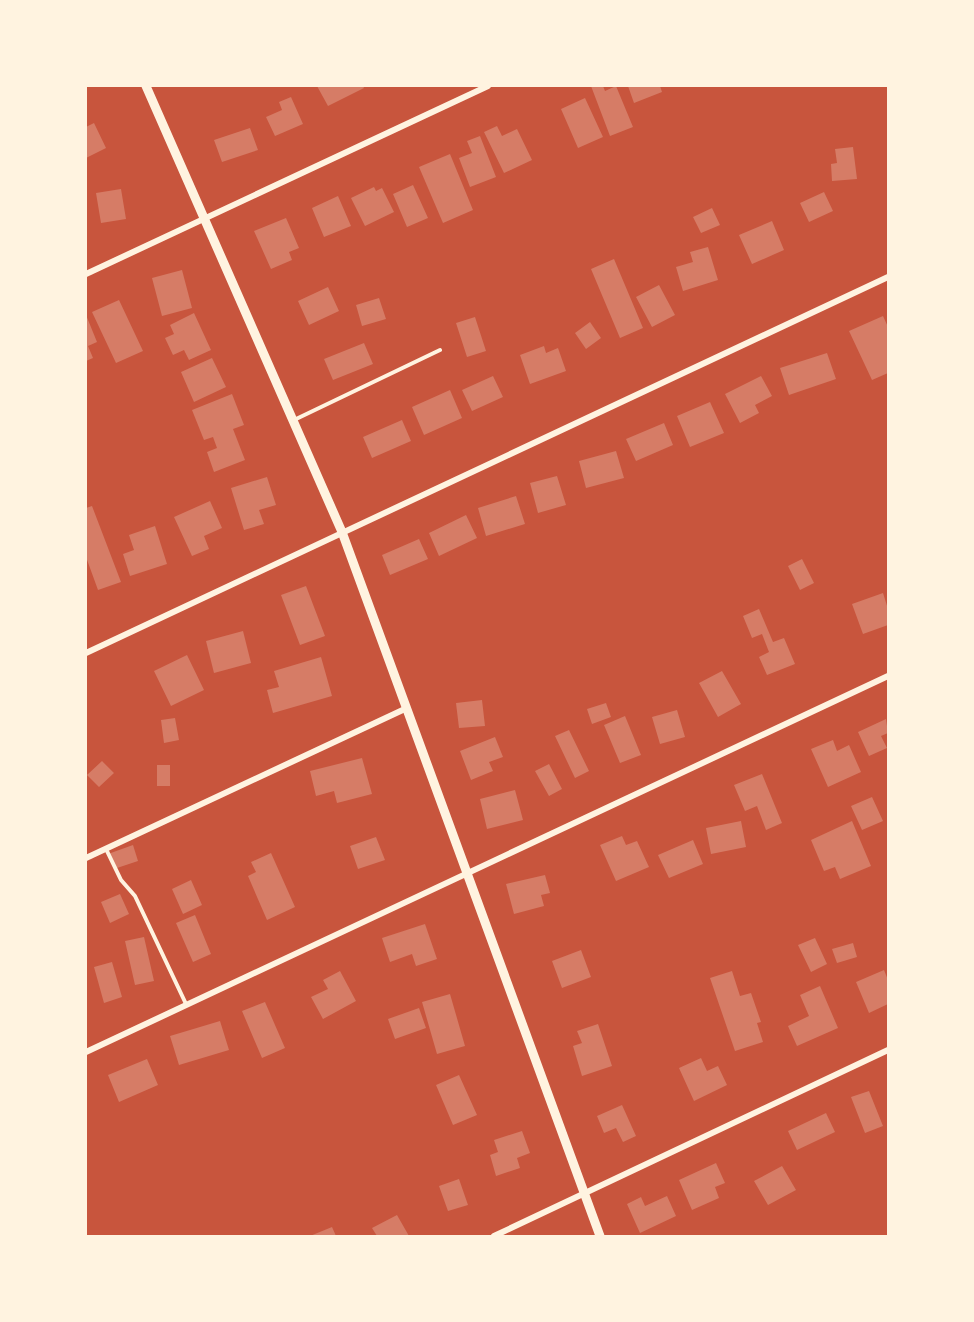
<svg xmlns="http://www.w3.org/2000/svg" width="974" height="1322" viewBox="0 0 974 1322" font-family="Karla,sans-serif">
<rect width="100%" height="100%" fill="#c8553d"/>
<!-- building -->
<path fill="#d67c66" d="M317,86h46l1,2 -36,18z
M591,86h12l2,5 11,-5 17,41 -23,9z
M628,86h32l2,6 -28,11z
M291,97l12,27 -28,12 -9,-19 16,-7 -3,-8z
M585,98l18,39 -25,11 -17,-39z
M94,123l12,25 -20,10v-31z
M497,126l5,10 15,-7 15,31 -28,13 -20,-41z
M250,128l8,22 -36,12 -8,-22z
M480,136l16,41 -26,10 -11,-29 13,-5 -5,-12z
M853,147l4,32 -25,2 -1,-17 6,-1 -2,-14z
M450,154l23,56 -30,13 -24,-56z
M413,185l15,33 -21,9 -14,-33z
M374,187l2,4 6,-3 12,24 -29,14 -14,-28z
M121,189l5,30 -25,4 -5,-30z
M824,192l9,19 -24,11 -9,-19z
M338,196l13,30 -27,11 -12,-29z
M712,208l8,17 -19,8 -8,-16z
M286,218l13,30 -10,4 3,8 -21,9 -17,-38z
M772,221l12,29 -32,14 -13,-29z
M708,247l10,33 -35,11 -7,-24 17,-5 -3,-10z
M614,259l29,69 -23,10 -29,-69z
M182,270l10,38 -30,8 -10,-38z
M659,285l16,30 -23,12 -16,-30z
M328,287l11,24 -30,14 -11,-24z
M379,298l7,21 -24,7 -6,-21z
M119,300l24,51 -27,12 -24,-51z
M194,313l17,37 -22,10 -5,-10 -11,5 -8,-17 9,-4 -4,-9z
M86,315l11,27 -9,4 5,12 -7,3z
M883,316l5,11v46l-16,7 -23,-49z
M475,317l11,34 -19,6 -11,-34z
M590,322l11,16 -15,11 -11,-16z
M364,343l9,21 -40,16 -9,-21z
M544,346l2,7 12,-5 8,23 -36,13 -10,-29z
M827,353l9,26 -47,16 -9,-27z
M212,358l14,29 -32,15 -13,-30z
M493,376l10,21 -31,14 -10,-21z
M761,376l11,20 -17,9 4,8 -19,10 -15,-29z
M450,390l12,28 -38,17 -12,-28z
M232,394l12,31 -11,4 12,31 -31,12 -7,-20 10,-4 -4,-11 -9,3 -12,-30z
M710,402l14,31 -34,14 -13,-31z
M402,420l9,21 -39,17 -9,-21z
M664,423l9,22 -37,16 -10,-22z
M616,451l8,27 -38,10 -7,-27z
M557,476l9,29 -28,8 -8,-30z
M267,477l9,28 -17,5 5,14 -20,6 -13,-42z
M516,496l9,28 -39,12 -8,-28z
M210,501l12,27 -18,8 5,13 -17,7 -18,-39z
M92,506l29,76 -23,8 -12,-33v-49z
M466,515l11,23 -38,18 -10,-23z
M155,526l12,38 -37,12 -7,-22 11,-4 -5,-15z
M419,539l9,20 -38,16 -8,-20z
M802,559l12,24 -14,7 -12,-24z
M306,586l19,50 -25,9 -19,-50z
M883,593l5,16v16l-25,9 -11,-30z
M759,609l14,33 11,-4 11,26 -28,11 -8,-18 10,-5 -7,-18 -10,4 -9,-22z
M243,631l8,32 -37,10 -8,-32z
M187,655l17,35 -33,16 -17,-35z
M321,657l11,39 -59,17 -6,-23 12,-3 -5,-16z
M722,671l19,33 -23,13 -19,-34z
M482,700l3,26 -26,2 -3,-25z
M606,703l5,14 -19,7 -5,-15z
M677,710l8,27 -25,7 -8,-27z
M625,716l16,39 -21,8 -16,-38z
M175,718l4,22 -15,3 -3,-23z
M886,719l2,14 -7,3 6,12 -18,8 -11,-24z
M569,730l20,41 -14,7 -20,-42z
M495,737l8,20 -14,5 4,9 -22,9 -11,-29z
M833,740l4,11 12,-6 12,27 -33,15 -17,-38z
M362,758l10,36 -35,9 -3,-12 -18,5 -6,-25z
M102,761l12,12 -15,14 -12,-12z
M549,764l13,25 -13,7 -14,-25z
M157,765h13v21h-13z
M762,774l20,49 -16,7 -9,-24 -12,5 -11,-26z
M515,790l8,30 -36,9 -7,-30z
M872,797l11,24 -21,9 -11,-24z
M741,821l5,26 -35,7 -5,-26z
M852,821l19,45 -31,13 -5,-12 -11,4 -13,-31z
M622,836l4,9 11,-4 12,26 -33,14 -16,-36z
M376,837l9,23 -27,9 -8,-23z
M693,840l10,24 -34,14 -11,-23z
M133,845l5,16 -24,8 -6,-15z
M271,853l24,54 -28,13 -19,-44 8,-4 -5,-10z
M545,875l5,18 -9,2 3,11 -30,8 -8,-30z
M191,880l11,25 -19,9 -11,-25z
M120,894l9,20 -19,9 -9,-21z
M195,915l16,39 -18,8 -17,-39z
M425,924l12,35 -21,7 -4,-12 -22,8 -8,-24z
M144,937l10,44 -19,4 -10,-44z
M815,938l12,26 -16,8 -13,-27z
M853,943l4,14 -20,6 -5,-14z
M581,950l10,27 -29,11 -10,-27z
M112,962l10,35 -18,6 -10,-36z
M884,970l4,10v24l-19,9 -13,-31z
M340,971l16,30 -33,18 -12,-22 17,-8 -5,-9z
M732,971l8,25 11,-3 10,29 -4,1 6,19 -28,9 -25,-73z
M820,986l18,42 -41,18 -9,-20 21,-10 -9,-21z
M450,994l15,52 -28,8 -15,-52z
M265,1002l20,46 -23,10 -20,-47z
M419,1008l7,20 -31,11 -7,-20z
M220,1021l9,29 -50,15 -9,-29z
M598,1024l14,42 -30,10 -9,-30 9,-3 -5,-12z
M701,1058l6,13 11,-5 9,19 -33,16 -15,-33z
M147,1059l11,26 -39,17 -11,-27z
M459,1075l18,40 -24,10 -17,-40z
M869,1091l14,35 -18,7 -14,-36z
M622,1105l14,31 -13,6 -7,-14 -12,5 -7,-17z
M826,1113l9,19 -38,18 -9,-19z
M522,1131l8,22 -13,5 3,10 -24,8 -6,-21 8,-3 -4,-12z
M716,1163l9,20 -10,4 4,11 -27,12 -13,-30z
M782,1166l14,24 -28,15 -14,-24z
M459,1179l9,26 -20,6 -9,-25z
M667,1196l9,20 -36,17 -13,-29 14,-7 4,9z
M397,1215l12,21h-32l-5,-8z
M332,1227l4,9h-26z"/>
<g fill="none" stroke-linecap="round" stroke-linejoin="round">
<!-- service -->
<path stroke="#fff3e0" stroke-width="4" d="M294,420l146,-70
M106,849l15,31 14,16 51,108"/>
<!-- minor -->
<path stroke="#fff3e0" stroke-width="6" d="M86,274l402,-188
M86,653l802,-376
M86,858l321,-150
M86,1052l802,-376
M494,1236l394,-186"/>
<!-- tertiary -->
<path stroke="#fff3e0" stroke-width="9" d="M146,86l196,446 258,704"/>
</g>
<!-- border -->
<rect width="974" height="1322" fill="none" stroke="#fff3e0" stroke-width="174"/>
</svg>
